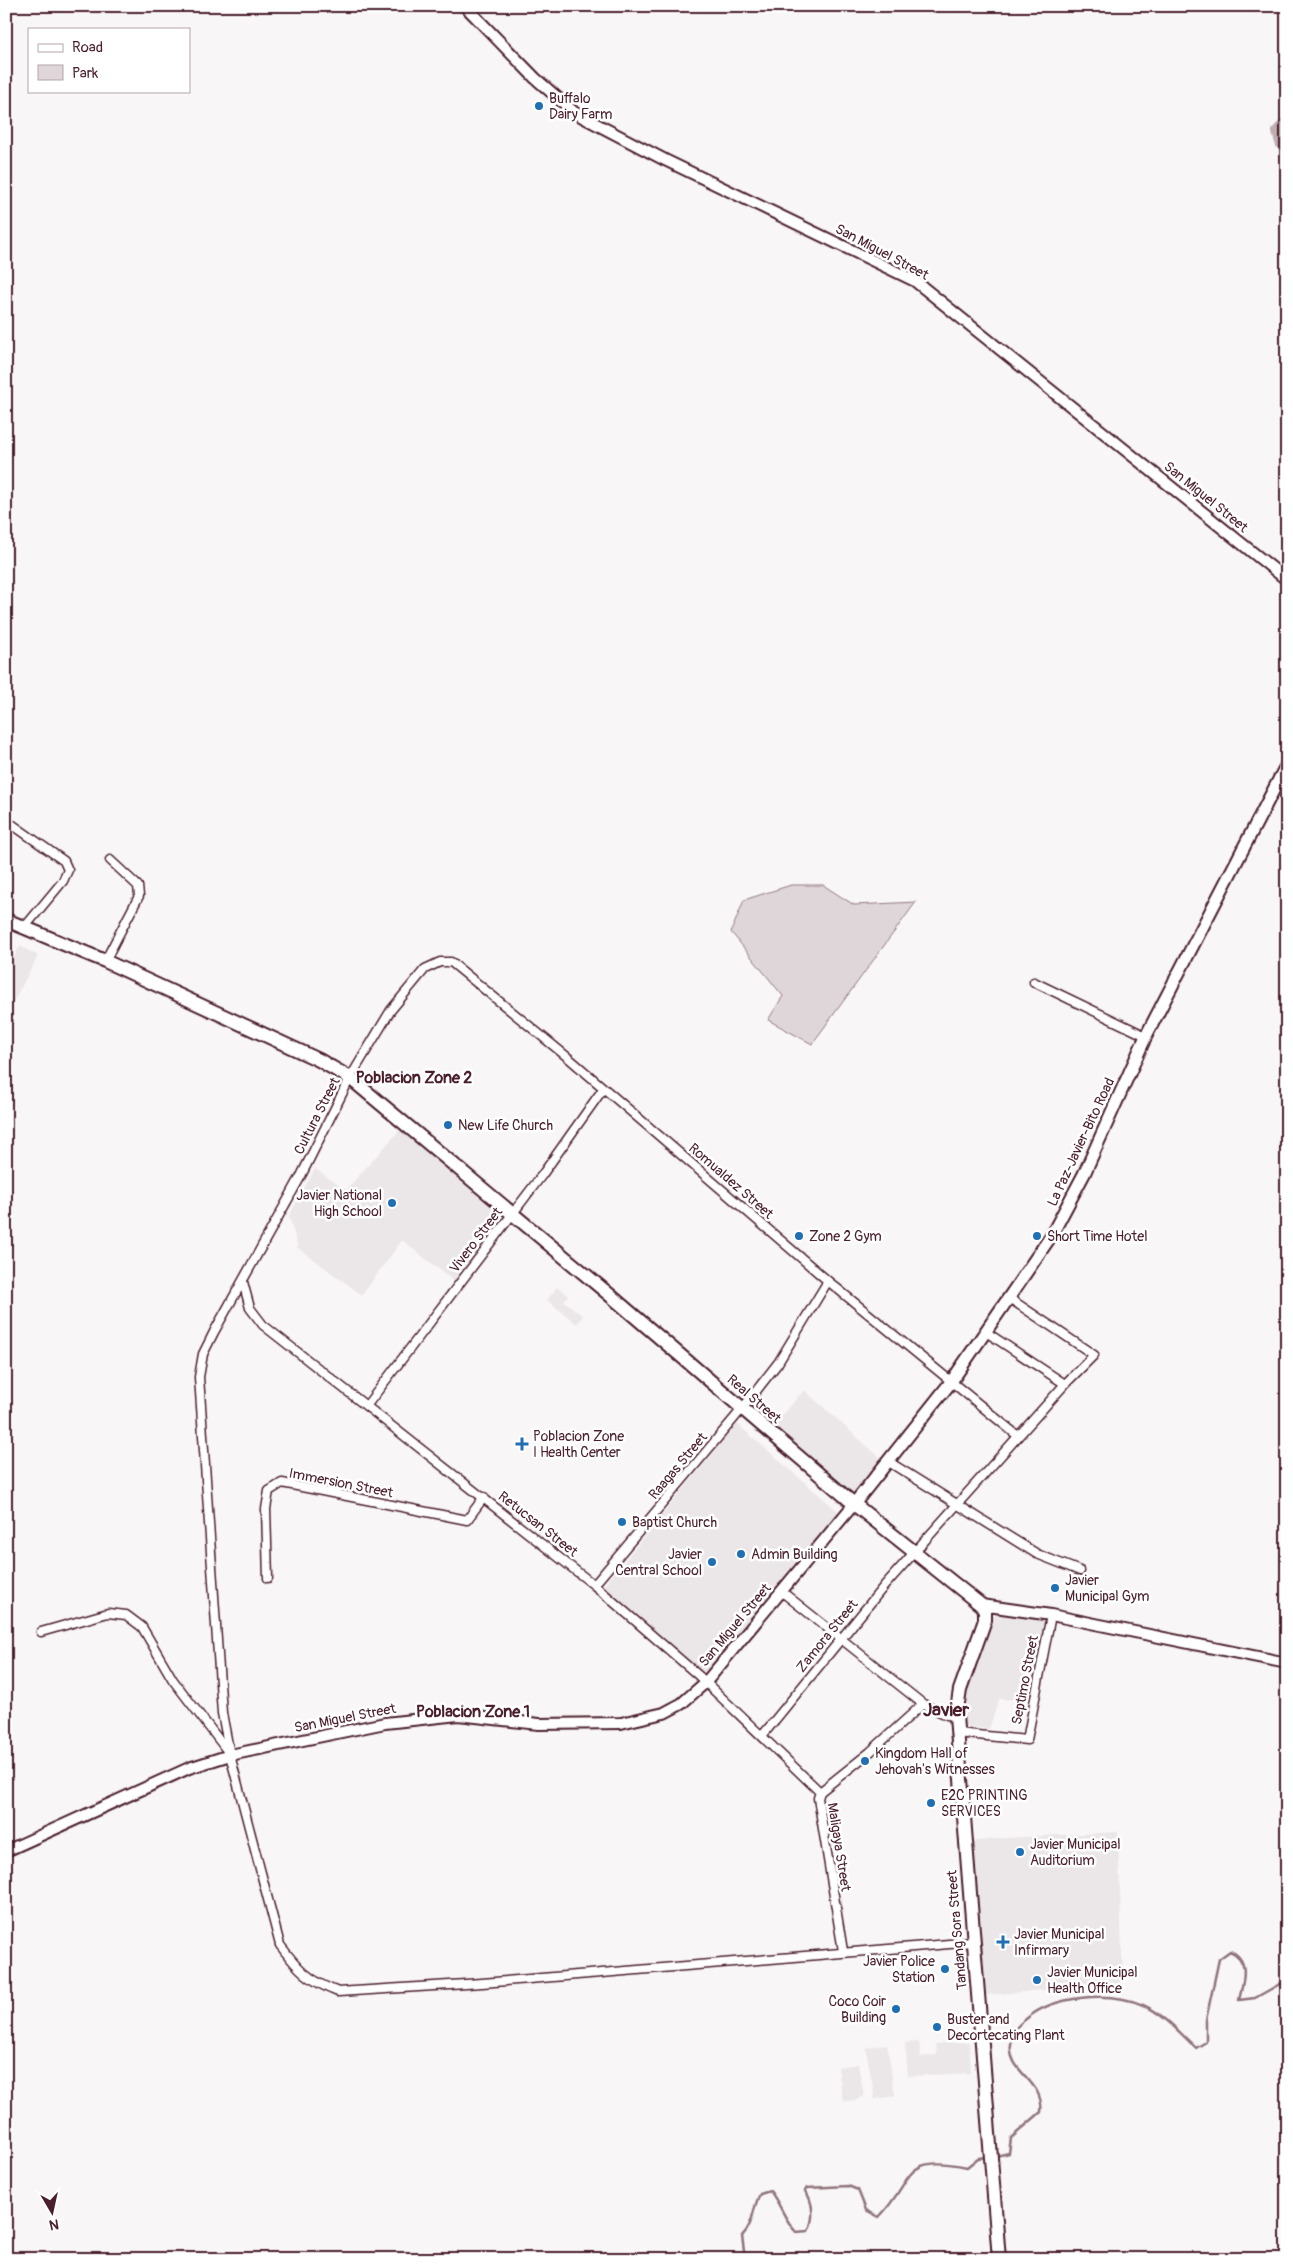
<svg xmlns="http://www.w3.org/2000/svg" width="1293" height="2265" viewBox="0 0 1293 2265" font-family="Pangolin,sans-serif">
<rect width="100%" height="100%" fill="#f8f6f7"/>
<filter id="ink" filterUnits="userSpaceOnUse"><feTurbulence type="fractalNoise" baseFrequency=".02" numOctaves="2"/><feDisplacementMap in="SourceGraphic" scale="10" xChannelSelector="R" yChannelSelector="G"/><feConvolveMatrix kernelMatrix="1 2 1 2 8 2 1 2 1" color-interpolation-filters="sRGB"/></filter>
<g filter="url(#ink)">
<!-- built -->
<path fill="#ebe6e8" d="M20,946l18,10 -25,46 -7,-3v-27z
M400,1130l107,89 -52,63 -53,-42 -40,55 -64,-47 -9,-32 26,-47 31,21z
M557,1287l11,8 -4,6 19,15 -6,8 -30,-24z
M804,1390l82,73 -32,36 -82,-71z
M737,1424l103,89 -134,162 -103,-88z
M1005,1611l44,7 -19,82 -31,-1 -10,30 -27,-3 4,-48 25,-58 6,-7z
M1118,1832l5,151 -137,12 -8,-54 -7,-99 34,-4z
M919,2042l2,15 16,-2 -1,-11 33,-2 2,31 -63,3 -3,-33z
M887,2044l8,52 -20,3 -9,-51z
M858,2064l6,33 -6,1v2l-15,1 -5,-34z"/>
<!-- green -->
<path fill="#ded6d9" stroke="#947a82" d="M791,885h32l31,20 62,-3 -104,142 -44,-24 15,-24 -52,-64 13,-32z"/>
<g fill="none" stroke-linecap="round" stroke-linejoin="round">
<!-- stream -->
<path stroke="#8f747b" stroke-width="2.5" d="M996,2156l13,-3 2,-15 30,-26c4,-31 -34,-40 -30,-67 1,-5 2,-11 4,-15 2,-4 7,-8 11,-11 28,-24 83,-28 117,-14 21,9 37,28 53,43l10,-6v-22l13,-61 11,-8c21,9 13,31 9,49l16,-2 32,-18
M745,2259l-3,-23c12,-12 10,-27 18,-42l10,-3c11,14 14,28 26,41l12,-1c6,-12 6,-29 -3,-40l2,-3 41,-2 10,4 8,20 13,7c36,-37 22,-64 88,-50l11,-9 10,-1"/>
<!-- river -->
<path stroke="#bdadb0" stroke-width="16" d="M1287,125l-7,7 3,10 4,1"/>
<!-- minor casing -->
<g stroke="#4a1f2b" stroke-width="11">
<path id="minor" d="M13,825l51,36 4,9 -5,11 -39,47
M105,961l34,-65 -1,-10 -28,-26
M1034,982l112,54
M243,1282l7,26 13,17 331,260 105,91 121,116
M986,1332l79,52
M367,1405l175,-230 61,-86
M889,1462l148,92 43,17
M268,1578l-2,-69 3,-18 13,-8 185,37 17,-23
M594,1585l148,-176 36,-46 50,-82
M781,1591l142,113 24,11 9,1
M41,1632l67,-19 18,2 16,12 31,53 56,73
M957,1733l70,7 24,-125
M762,1736l123,-151 180,-201 29,-29 -85,-57
M973,1942l-491,41 -144,9c-29,-11 -40,-23 -58,-47l-50,-190 -8,-42 -23,-336 4,-23 11,-22 87,-156 49,-98 41,-68 34,-41 15,-7h11l120,98 257,221 190,155
M843,1951l-25,-153 2,-6 50,-40 53,-48"/>
</g>
<!-- tertiary casing -->
<g stroke="#4a1f2b" stroke-width="14">
<path id="tertiary" d="M465,6l70,72 40,35 90,47 250,121 372,299
M981,1605l70,10 236,48
M6,1851l183,-83 41,-13 155,-32 73,-8 81,9 82,-1 43,-10 17,-9 25,-22 148,-178"/>
</g>
<!-- secondary casing -->
<g stroke="#4a1f2b" stroke-width="15">
<path id="secondary" d="M854,1504l97,-122 100,-146 33,-62 62,-138 141,-272"/>
</g>
<!-- primary casing -->
<g stroke="#4a1f2b" stroke-width="16">
<path id="primary" d="M6,920l99,41 214,99 31,18 261,218 243,208 127,101 4,6v9l-25,70 -4,26 43,543"/>
</g>
<!-- minor -->
<use href="#minor" stroke="#fff" stroke-width="8"/>
<!-- tertiary -->
<use href="#tertiary" stroke="#fff" stroke-width="10"/>
<!-- secondary -->
<use href="#secondary" stroke="#fff" stroke-width="11"/>
<!-- primary -->
<use href="#primary" stroke="#fff" stroke-width="12"/>
</g>
</g>
<!-- markers -->
<g fill="#1f6fb2" stroke="#fff" stroke-width="2">
<circle cx="539" cy="106" r="5"/>
<circle cx="448" cy="1125" r="5"/>
<circle cx="392" cy="1203" r="5"/>
<circle cx="799" cy="1236" r="5"/>
<circle cx="1037" cy="1236" r="5"/>
<path d="M519.5 1436.5h5v5h5v5h-5v5h-5v-5h-5v-5h5z"/>
<circle cx="622" cy="1522" r="5"/>
<circle cx="741" cy="1554" r="5"/>
<circle cx="712" cy="1562" r="5"/>
<circle cx="1055" cy="1588" r="5"/>
<circle cx="865" cy="1761" r="5"/>
<circle cx="931" cy="1803" r="5"/>
<circle cx="1020" cy="1852" r="5"/>
<path d="M1000.5 1934.5h5v5h5v5h-5v5h-5v-5h-5v-5h5z"/>
<circle cx="945" cy="1969" r="5"/>
<circle cx="1037" cy="1980" r="5"/>
<circle cx="896" cy="2009" r="5"/>
<circle cx="937" cy="2027" r="5"/>
</g>
<g text-anchor="middle" dominant-baseline="central" stroke-width="5" stroke-linejoin="round" paint-order="stroke">
<!-- poi labels -->
<g font-size="14" fill="#4a1f2b" stroke="#fff" text-anchor="start">
<text x="549" y="98">Buffalo<tspan x="549" dy="16">Dairy Farm</tspan></text>
<text x="458" y="1125">New Life Church</text>
<text x="382" y="1195" text-anchor="end">Javier National<tspan x="382" dy="16">High School</tspan></text>
<text x="809" y="1236">Zone 2 Gym</text>
<text x="1047" y="1236">Short Time Hotel</text>
<text x="533" y="1436">Poblacion Zone<tspan x="533" dy="16">I Health Center</tspan></text>
<text x="632" y="1522">Baptist Church</text>
<text x="702" y="1554" text-anchor="end">Javier<tspan x="702" dy="16">Central School</tspan></text>
<text x="751" y="1554">Admin Building</text>
<text x="1065" y="1580">Javier<tspan x="1065" dy="16">Municipal Gym</tspan></text>
<text x="875" y="1753">Kingdom Hall of<tspan x="875" dy="16">Jehovah's Witnesses</tspan></text>
<text x="941" y="1795">E2C PRINTING<tspan x="941" dy="16">SERVICES</tspan></text>
<text x="1030" y="1844">Javier Municipal<tspan x="1030" dy="16">Auditorium</tspan></text>
<text x="1014" y="1934">Javier Municipal<tspan x="1014" dy="16">Infirmary</tspan></text>
<text x="935" y="1961" text-anchor="end">Javier Police<tspan x="935" dy="16">Station</tspan></text>
<text x="1047" y="1972">Javier Municipal<tspan x="1047" dy="16">Health Office</tspan></text>
<text x="886" y="2001" text-anchor="end">Coco Coir<tspan x="886" dy="16">Building</tspan></text>
<text x="947" y="2019">Buster and<tspan x="947" dy="16">Decortecating Plant</tspan></text>
</g>
<!-- street labels -->
<g font-size="14" fill="#4a1f2b" stroke="#fff">
<text transform="translate(882 252) rotate(28)">San Miguel Street</text>
<text transform="translate(1206 497) rotate(39)">San Miguel Street</text>
<text transform="translate(317 1116) rotate(-63)">Cultura Street</text>
<text transform="translate(1081 1142) rotate(-65)">La Paz-Javier-Bito Road</text>
<text transform="translate(731 1181) rotate(41)">Romualdez Street</text>
<text transform="translate(476 1240) rotate(-53)">Vivero Street</text>
<text transform="translate(754 1399) rotate(41)">Real Street</text>
<text transform="translate(678 1466) rotate(-50)">Raagas Street</text>
<text transform="translate(341 1483) rotate(11)">Immersion Street</text>
<text transform="translate(538 1524) rotate(38)">Retucsan Street</text>
<text transform="translate(735 1625) rotate(-50)">San Miguel Street</text>
<text transform="translate(827 1636) rotate(-51)">Zamora Street</text>
<text transform="translate(1025 1680) rotate(-79)">Septimo Street</text>
<text transform="translate(345 1718) rotate(-11)">San Miguel Street</text>
<text transform="translate(839 1847) rotate(81)">Maligaya Street</text>
<text transform="translate(957 1930) rotate(-95)">Tandang Sora Street</text>
</g>
<!-- quarter labels -->
<g font-size="16" font-weight="bold" fill="#4a1f2b" stroke="#fff">
<text x="414" y="1078">Poblacion Zone 2</text>
<text x="473" y="1712">Poblacion Zone 1</text>
</g>
<!-- district labels -->
<g font-size="19" font-weight="bold" fill="#4a1f2b" stroke="#fff">
<text x="946" y="1710">Javier</text>
</g>
</g>
<!-- margin -->
<rect width="1293" height="2265" fill="none" stroke="#fff" stroke-width="25"/>
<rect x="12" y="12" width="1268" height="2240" fill="none" stroke="#4a1f2b" stroke-width="2" filter="url(#ink)"/>
<!-- legend -->
<rect x="28" y="28" width="162" height="65" fill="#ffffff" stroke="#b7a5aa"/>
<rect x="38" y="44" width="25" height="8" fill="#ffffff" stroke="#b7a5aa"/>
<text x="72" y="52" font-size="15" fill="#4a1f2b">Road</text>
<rect x="38" y="65" width="25" height="15" fill="#ded6d9" stroke="#b7a5aa"/>
<text x="72" y="78" font-size="15" fill="#4a1f2b">Park</text>
<!-- north arrow -->
<g transform="translate(52 2212) rotate(171)" stroke="#ffffff" stroke-width="4" paint-order="stroke">
<path d="M0-4L9 19L0 12L-9 19Z" fill="#4a1f2b"/>
<text y="-8" font-size="14" font-weight="bold" text-anchor="middle" fill="#4a1f2b">N</text>
</g>
</svg>
